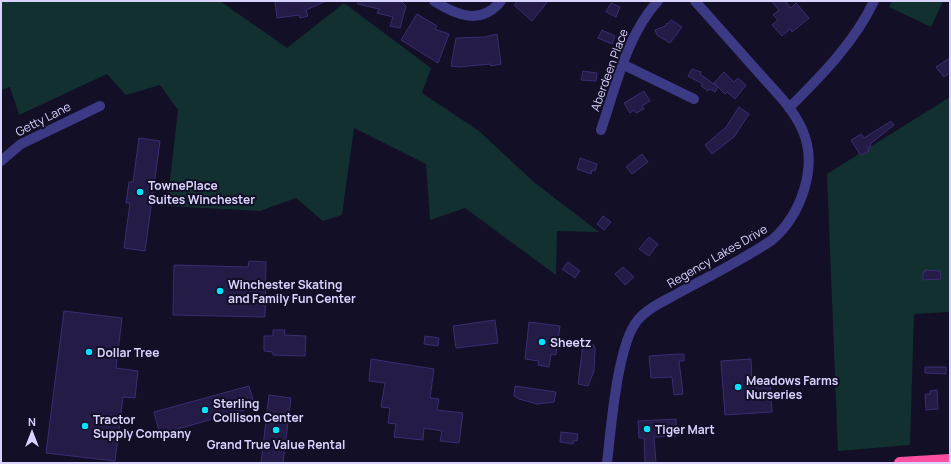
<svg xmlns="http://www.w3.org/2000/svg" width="951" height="464" viewBox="0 0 951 464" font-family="Manrope,sans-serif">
<rect width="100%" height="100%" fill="#130f26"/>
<!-- green -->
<path fill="#12302f" d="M1,1h219l67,47 57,-45 87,65 -9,25 57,38 56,52 64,49 -42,-1 -1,44 -91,-67 -35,12 -4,-56 -72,-36 -12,87 -19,6 -27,-23 -36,13 -93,-5 11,-96 -18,-25 -34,10 -19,-21 -88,41 -9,-28 -9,3z
M892,1h51l-12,26 -42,-20z
M950,97v215l-36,2 -4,131 -72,6 -11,-277z"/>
<!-- building -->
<path fill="#241b47" stroke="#3b2d73" d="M275,1h51l-20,9 2,6 -8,2 -1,-3 -22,3z
M358,1h43l5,5 -6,22 -10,-2 3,-9 -16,-4 2,-4 -21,-5z
M518,1h30l-16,20 -18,-16z
M771,1h14l6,7 5,-5 13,15 -17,14 -2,-3 -8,7 -10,-11 6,-5 -5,-5 6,-5z
M611,3l9,4 -4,10 -10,-5z
M417,14l20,12 -2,3 14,5 -11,29 -37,-23z
M671,20l11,7 -12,16 -13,-8 -2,-5 10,-4 2,-3 1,1z
M602,30l13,6 -3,8 -14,-6z
M497,34l4,30 -10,2 -1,-2 -31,3 -8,-1 5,-28 29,-1z
M950,58v15l-6,4 -8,-10z
M692,69l9,3 -1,2 18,13 -3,5 -5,-3 -2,2 -7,-5 2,-2 -15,-8z
M583,71l14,2 -1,8 -15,-1z
M724,72l10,10 4,-4 8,7 -11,14 -8,-7 -2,2 -11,-11z
M644,91l6,10 -8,5 2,3 -8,4 -2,-3 -4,3 -6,-10z
M739,107l10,7 -15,23 -22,17 -7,-9 21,-18z
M891,121l3,4 -24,19 1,2 -3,2 1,3 -7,4 -3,-2 -8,-13 10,-6 3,4z
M139,138l21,3 -15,110 -21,-3 6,-45h-4l3,-21h4z
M642,154l6,8 -16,12 -6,-7z
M580,158l17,6 -2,7 -3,-1 -1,4 -14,-5z
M603,216l8,6 -7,8 -7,-6z
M649,237l9,7 -9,12 -10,-7z
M249,261l17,1 -1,55 -92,-2 1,-50 74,2z
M568,262l12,9 -5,7 -13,-9z
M623,267l11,10 -9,8 -10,-11z
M925,270l15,1 1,8 -18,1v-8h3z
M64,311l58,7 -6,50 22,3 -3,27 -12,-1 -8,64 -69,-8z
M495,320l3,23 -42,5 -3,-22z
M529,322l31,4 -4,29 -5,-1 -2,13 -11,-2 1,-4 -14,-2z
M273,330h12l-1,5 22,1 -1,20 -32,-1v-3l-9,-1v-15h9z
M425,336l14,2 -1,8 -14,-2z
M583,344l11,1 1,4 -1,22 -6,15 -10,-2z
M678,354h6v7h-5l4,33 -9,1 -2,-18 -21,1 -2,-22z
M371,359l63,10 -4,29 9,1 -2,11 26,3 -4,30 -19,-2 2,-10 -18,-3 -1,12 -29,-3 2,-13 -8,-1 2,-15 -9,-1 4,-24 -16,-2z
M751,359l1,23 18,-1 2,31 -47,3 -4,-54z
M925,367h21v7l-21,-1z
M249,386l6,21 -95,27 -6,-22z
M515,386l41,6 -2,10 -17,2 -18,-5 -5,-3z
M937,390l1,19 -12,1 -1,-16h5v-3z
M269,395l22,3 -8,65h-22z
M676,419l1,17 -23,1 2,26h-11l-1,-25h-5l-1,-17z
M561,432l17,2 -1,7 -3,-1 -1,4 -13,-2z"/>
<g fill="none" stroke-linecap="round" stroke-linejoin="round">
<!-- minor -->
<path stroke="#3d3a85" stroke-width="10" d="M434,1c22,14 47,25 67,0
M624,65l70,34
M789,108c32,-32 66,-66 85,-107
M601,130c15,-43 25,-94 57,-129
M1,161l20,-17 79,-38
M607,463c4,-34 10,-117 30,-142 11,-14 30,-21 45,-30 30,-16 62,-32 90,-51 29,-25 47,-74 30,-111 -10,-22 -28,-39 -44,-57 -21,-24 -42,-47 -63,-71"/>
<!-- highway -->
<path stroke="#ff4fa3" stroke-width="12" d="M900,463l50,-3"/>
</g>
<!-- markers -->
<g fill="#00e5ff" stroke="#130f26" stroke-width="1.5">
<circle cx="140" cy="192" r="4"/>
<circle cx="220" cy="291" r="4"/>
<circle cx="542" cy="342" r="4"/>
<circle cx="89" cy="352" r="4"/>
<circle cx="738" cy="387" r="4"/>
<circle cx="205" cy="410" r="4"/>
<circle cx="85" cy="426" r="4"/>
<circle cx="647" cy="429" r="4"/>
<circle cx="276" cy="430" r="4"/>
</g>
<g text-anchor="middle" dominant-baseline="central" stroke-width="4" stroke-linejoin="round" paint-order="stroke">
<!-- street labels -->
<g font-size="12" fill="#d9d4ff" stroke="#130f26">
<text transform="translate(609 70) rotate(-70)">Aberdeen Place</text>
<text transform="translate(43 119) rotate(-27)">Getty Lane</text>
<text transform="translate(717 256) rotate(-30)">Regency Lakes Drive</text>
</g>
<!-- poi labels -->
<g font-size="12" font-weight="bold" fill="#d9d4ff" stroke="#130f26" text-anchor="start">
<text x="148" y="185">TownePlace<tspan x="148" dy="14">Suites Winchester</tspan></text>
<text x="228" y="284">Winchester Skating<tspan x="228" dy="14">and Family Fun Center</tspan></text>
<text x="550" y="342">Sheetz</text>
<text x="97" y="352">Dollar Tree</text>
<text x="746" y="380">Meadows Farms<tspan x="746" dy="14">Nurseries</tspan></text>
<text x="213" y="403">Sterling<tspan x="213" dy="14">Collison Center</tspan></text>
<text x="93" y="419">Tractor<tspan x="93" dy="14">Supply Company</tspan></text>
<text x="655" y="429">Tiger Mart</text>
<text x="276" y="444" text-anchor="middle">Grand True Value Rental</text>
</g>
</g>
<!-- border -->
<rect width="951" height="464" fill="none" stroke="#d9d4ff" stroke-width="4"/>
<!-- north arrow -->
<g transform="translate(32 432)" stroke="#130f26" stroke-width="3" paint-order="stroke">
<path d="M0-3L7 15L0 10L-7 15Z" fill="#d9d4ff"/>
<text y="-6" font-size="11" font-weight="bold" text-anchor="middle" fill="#d9d4ff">N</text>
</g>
</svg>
